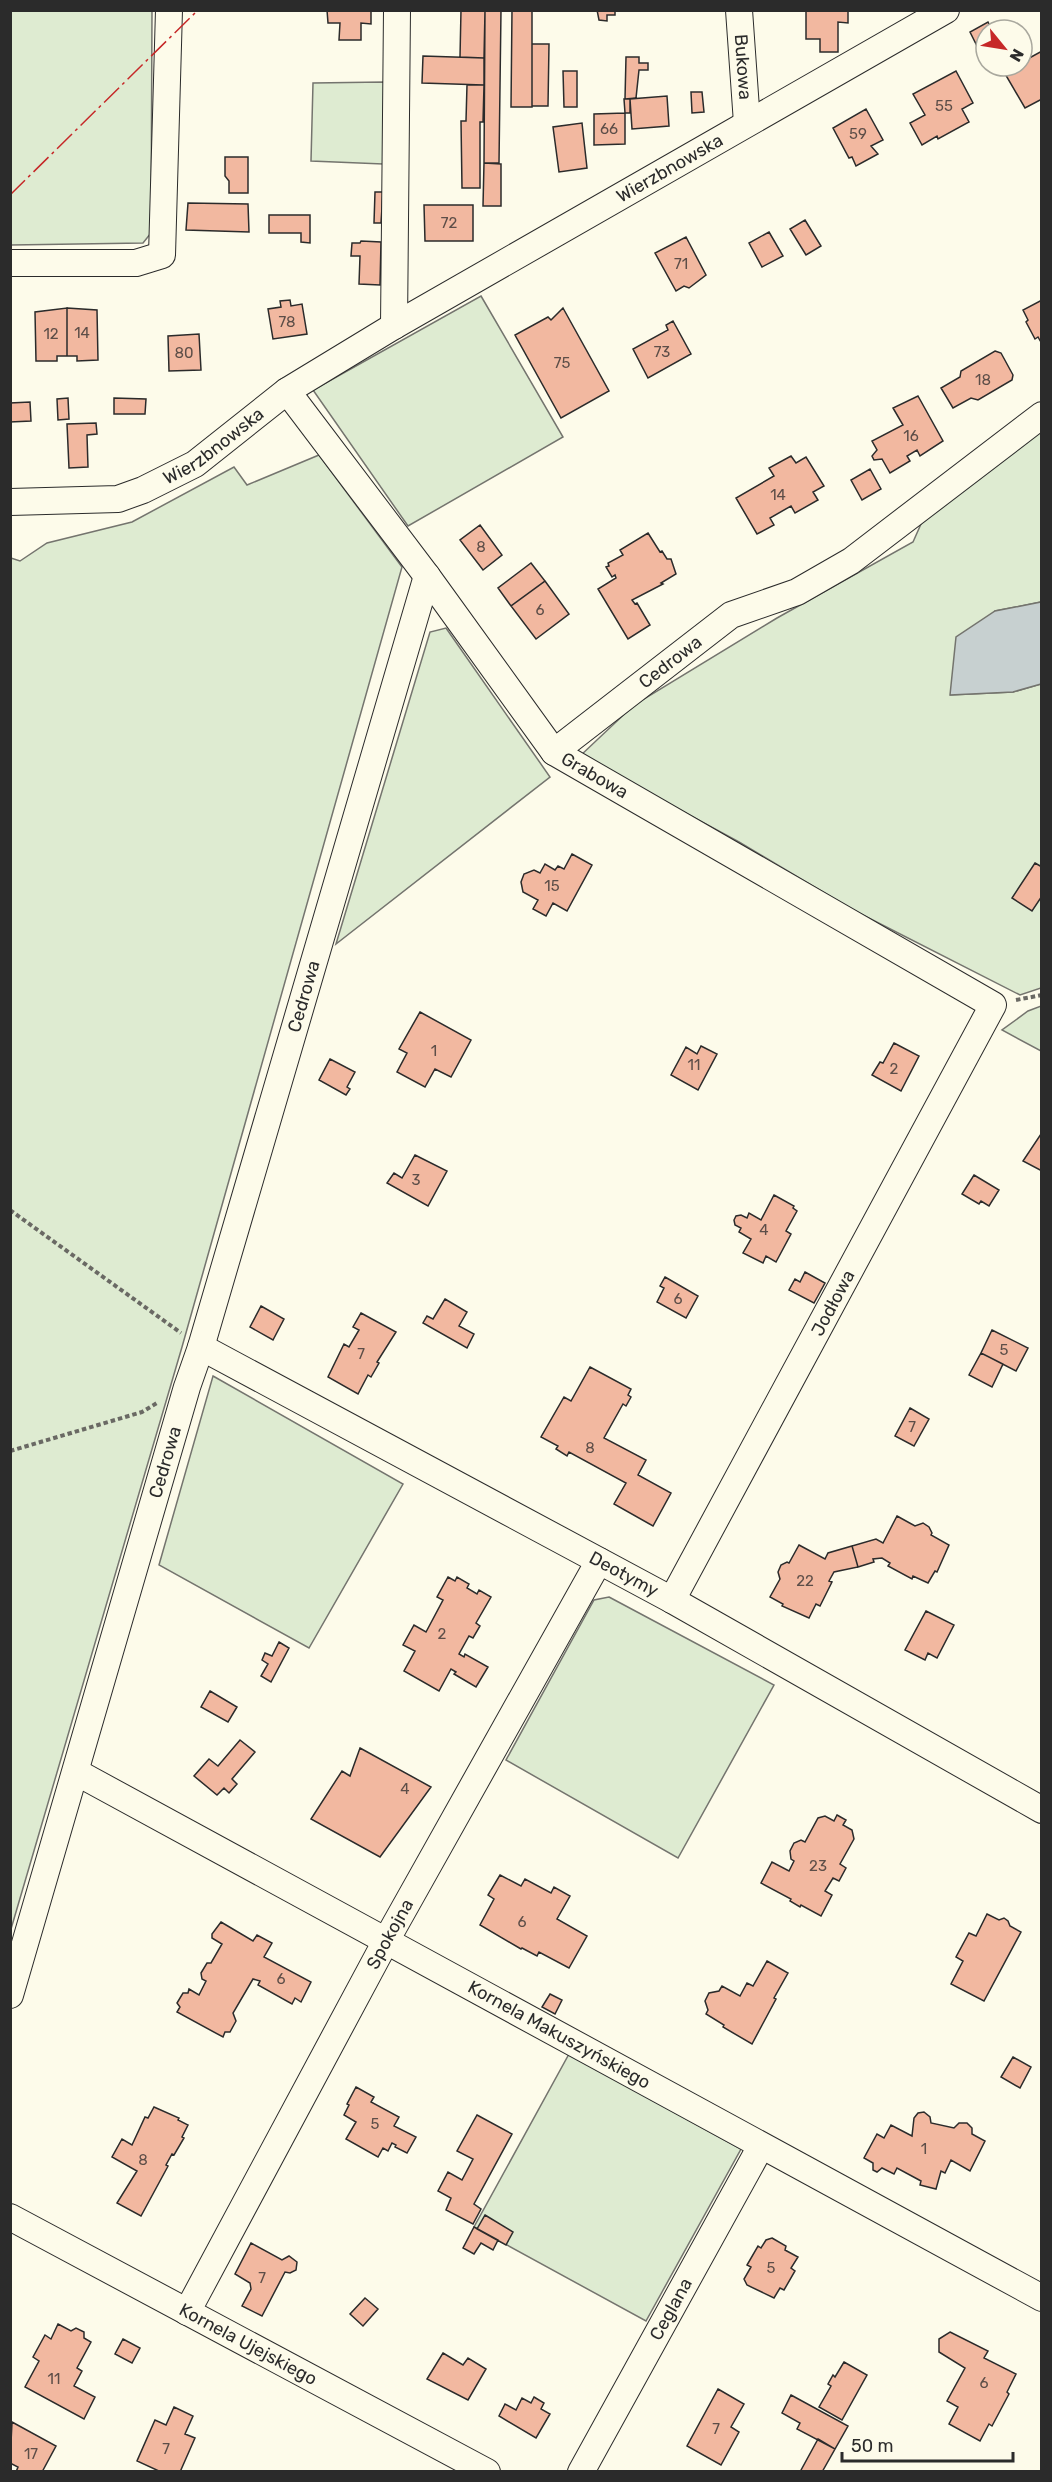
<svg xmlns="http://www.w3.org/2000/svg" width="1052" height="2482" viewBox="0 0 1052 2482" font-family="Rubik,sans-serif">
<rect width="100%" height="100%" fill="#fdfbea"/>
<!-- green -->
<path fill="#deebd1" stroke="#74746e" stroke-width="1.5" d="M10,11h142l-1,222 -8,10 -132,2z
M384,82l-1,82 -72,-3 2,-78z
M481,296l82,141 -155,89 -95,-136z
M1041,426v176l-46,9 -44,84 62,-3 28,-8v304l-21,7 -167,-85 -114,-68 -159,-86 54,-51 143,-87 136,-76 12,-27z
M319,455l83,112 -220,780 -171,582v-1371l9,3 27,-18 85,-21 102,-55 13,18z
M446,628l104,149 -214,167 94,-312z
M1041,1006v45l-39,-21 26,-19z
M213,1376l190,108 -94,164 -150,-83z
M609,1597l165,88 -96,173 -172,-98 88,-160z
M569,2054l172,95 -95,172 -172,-94z"/>
<!-- water -->
<path fill="#c7d0d0" stroke="#74746e" stroke-width="1.5" d="M1041,602v82l-28,8 -63,3 6,-58 39,-26z"/>
<!-- building -->
<path fill="#f2b8a0" stroke="#2b2b2b" stroke-width="1.5" d="M327,10h44v14l-10,-1v17h-22l1,-17h-12z
M461,10h24l-1,48 -24,-1z
M485,10h16l-2,153h-15z
M512,10h20v97h-21z
M597,10h18v5h-8v6l-8,-1z
M848,10v13l-10,-1v30h-18v-13h-14v-28z
M988,22l4,8h-6v16l-7,4 -9,-18z
M532,44h17l-1,62h-16z
M1042,51v48l-17,9 -21,-36 12,-6h6v-4z
M423,56l61,2v27l-62,-2z
M626,57h13v6h9v7h-9l-3,28 -11,1z
M563,71h14v36h-13z
M956,71l17,32 -11,6 7,13 -31,17 -1,-3 -15,9 -12,-22 15,-8 -12,-21z
M467,85h17l-1,37h-3v66h-18l-1,-67h5z
M691,92h11l2,20 -12,1z
M667,96l2,30 -37,3 -2,-30z
M624,99h6v14h-5z
M866,109l17,31 -12,6 7,8 -22,12 -4,-9 -3,1 -16,-30z
M625,113v31l-31,1v-31z
M582,123l5,45 -28,4 -6,-45z
M225,157h23v36h-19v-12l-4,-5z
M484,163l17,1v42h-18z
M375,192h8l-2,31h-7z
M188,203l60,1 1,28 -63,-2z
M424,205h49v36h-48z
M269,215h41v28l-9,-1v-9h-32z
M805,220l16,26 -15,9 -16,-26z
M769,232l14,24 -21,11 -13,-24z
M686,237l20,38 -17,13 -5,-2 -8,5 -21,-38z
M361,241l20,1 -1,43 -21,-1 1,-28h-9l1,-13h8z
M290,300l1,6 11,-2 5,30 -34,5 -5,-30 13,-2 -1,-6z
M1042,300v44l-4,-7 -3,2 -9,-17 2,-2 -5,-10z
M67,308v48h-10v5h-21l-1,-49z
M67,308l30,2 1,50 -21,1v-5h-10z
M563,308l46,83 -48,27 -46,-83 33,-18 3,3z
M673,321l18,33 -43,24 -15,-29 35,-19 -2,-5z
M199,334l2,36 -32,1 -1,-35z
M995,351l6,2 12,22 -1,5 -34,20 -7,-2 -18,10 -12,-20 19,-11 1,-6z
M918,396l25,45 -23,15 -3,-6 -10,6 3,5 -20,12 -8,-14 -8,1 -2,-4 5,-6 -5,-9 31,-16 -10,-17z
M68,398l1,21 -11,1 -1,-21z
M114,398l32,1 -1,15h-31z
M30,402l1,19 -21,1v-19z
M96,423l1,11 -10,1 1,32 -19,1 -2,-44z
M791,456l5,7 10,-6 18,29 -11,6 5,8 -23,13 -4,-7 -21,12 4,7 -17,9 -21,-36 38,-22 -5,-8z
M870,469l11,20 -19,11 -11,-20z
M480,525l22,30 -19,15 -23,-30z
M648,533l12,19 2,-1 5,8h4l5,15 -15,9 2,1 -31,16 3,4 2,-1 13,22 -22,14 -30,-50 18,-11 -1,-3 -3,2 -6,-10 3,-1 -1,-3 15,-8 -3,-5z
M531,563l14,18 -34,25 -13,-18z
M545,581l24,33 -33,25 -25,-33z
M572,854l20,11 -25,46 -14,-8 -7,13 -13,-7 5,-9 -15,-8 -2,-10 3,-8 10,-4 6,3 5,-9 10,6 3,-4 6,3z
M1035,863l7,4v29l-10,15 -20,-13z
M420,1012l51,28 -20,37 -16,-8 -10,18 -28,-15 10,-19 -8,-4z
M894,1043l25,13 -18,35 -29,-16 8,-13 3,1z
M701,1046l16,8 -19,36 -27,-15 15,-28 11,7z
M330,1059l25,13 -8,15 3,2 -4,6 -27,-15z
M1041,1134h1v37l-19,-10z
M415,1155l32,16 -19,35 -41,-23 7,-10 8,5z
M974,1175l25,15 -10,16 -8,-5 -2,3 -17,-10z
M774,1195l20,11 -1,2 4,3 -11,20 5,3 -15,28 -10,-6 -3,7 -20,-10 8,-14 -12,-7 2,-4 -6,-3 -1,-5 2,-4 5,-1 6,3 2,-5 12,7z
M805,1272l20,11 -11,20 -25,-13 6,-11 5,3z
M665,1277l33,19 -12,22 -29,-16 7,-14 -4,-2z
M445,1299l22,13 -8,14 15,8 -7,14 -44,-25 4,-7 6,3z
M261,1306l23,13 -11,21 -23,-13z
M361,1313l35,19 -19,30 2,1 -8,14 -3,-2 -10,19 -30,-17 16,-33 5,3 10,-17 -6,-3z
M992,1330l36,18 -12,23 -35,-18z
M981,1353l22,11 -11,23 -23,-12z
M590,1367l41,22 -3,6 3,2 -5,9 -3,-2 -19,34 42,22 -8,15 33,18 -18,33 -39,-22 12,-21 -57,-31 -2,4 -11,-7 2,-3 -17,-9 23,-40 7,4z
M910,1408l19,11 -15,27 -19,-10z
M897,1516l18,10 8,-3 6,4 3,6 -1,2 18,10 -12,27 -2,-1 -7,12 -15,-7 -1,3 -24,-13 2,-3 -8,-5 -9,1 1,3 -16,5 -6,-21 24,-7 7,4z
M799,1545l26,14 3,-6 24,-7 6,21 -24,5 -5,9 3,1 -12,24 -4,-2 -7,14 -27,-12 1,-2 -13,-7 10,-18 -2,-7 3,-7 6,-3 2,1z
M448,1577l7,4 2,-4 12,7 -2,4 10,6 2,-4 12,7 -15,26 4,3 -7,12 -4,-2 -10,18 5,3 1,-3 23,13 -12,20 -22,-13 2,-2 -5,-3 -12,22 -35,-20 11,-20 -12,-6 11,-20 12,7 17,-32 -6,-3z
M926,1611l28,14 -17,33 -9,-5 -3,7 -20,-10z
M279,1642l10,6 -18,34 -10,-6 7,-12 -6,-4 3,-7 7,3z
M210,1691l27,16 -9,15 -27,-15z
M240,1740l15,12 -23,27 5,5 -8,9 -5,-5 -7,7 -23,-19 15,-17 9,7z
M360,1748l71,39 -51,70 -69,-38 31,-48 8,5z
M837,1815l9,5 -3,5 9,5 2,9 -14,25 6,4 -7,13 -6,-3 -8,13 7,4 -11,21 -20,-11 -1,2 -10,-6 1,-2 -30,-16 11,-21 17,9 5,-10 -3,-2 -1,-8 4,-8 7,-3 4,2 13,-24 7,-2 9,5z
M500,1875l21,11 4,-7 26,14 3,-6 16,9 -13,23 30,17 -18,32 -30,-16 -2,4 -15,-8 -1,1 -41,-24 14,-26 -6,-4z
M987,1914l12,6 5,-2 4,3 2,5 11,6 -37,69 -33,-17 12,-23 -7,-4 13,-24 7,3z
M221,1922l32,19 4,-6 15,8 -8,14 47,25 -10,20 -6,-4 -3,6 -34,-19 2,-4 -7,-2 -20,34 3,8 -6,11h-5l-2,5 -46,-25 3,-5 -3,-4 6,-10h5l1,-4 10,6 7,-14 -4,-2 -1,-6 6,-10h4l11,-19 -10,-6v-4z
M767,1961l21,12 -14,25 2,1 -24,45 -29,-17 1,-2 -18,-11 2,-4 -3,-9 4,-8 10,-2 3,-5 18,10 7,-13 6,3z
M550,1994l12,6 -7,14 -13,-7z
M1013,2057l18,10 -11,21 -19,-11z
M356,2087l18,10 -3,5 28,15 -5,9 22,11 -9,16 -12,-6 1,-2 -4,-2 -4,8 -5,-3 -5,9 -32,-18 10,-17 -12,-7 5,-10 -2,-1z
M154,2107l25,11 -1,2 10,5 -6,12 2,1 -10,17 -2,-1 -6,11 2,1 -1,2 -26,48 -24,-13 20,-32 -25,-14 10,-18 10,6 13,-28 3,1z
M924,2112l6,5 1,6 23,5 5,-5h8l5,5v6l13,7 -15,30 -19,-11 -6,13 -4,-2 -5,18 -16,-4 1,-4 -24,-13 -3,6 -12,-6 -5,4 -4,-2v-7l-9,-5 13,-24 7,4 7,-13 21,11 2,-18 4,-5z
M477,2115l35,19 -38,70 7,5 -8,15 -27,-14 5,-12 -13,-7 10,-19 14,8 11,-21 -16,-8z
M485,2215l28,17 -7,13 -29,-16z
M474,2227l24,13 -5,10 -12,-7 -7,11 -11,-6z
M772,2238l14,8 -1,4 13,7 -7,11 4,3 -11,19 -4,-2 -6,10 -27,-13 -3,-6 7,-12 -4,-2 11,-19 3,2 5,-8z
M251,2243l31,17 7,-4 8,6 -1,8 -6,3 -5,-1 -23,44 -20,-10 9,-17 -1,-6 -15,-9z
M365,2298l13,11 -15,17 -13,-12z
M58,2324l13,7 5,-3 8,4v6l7,4 -14,26 5,3 -8,15 21,11 -11,22 -59,-32 14,-26 -6,-4 12,-22 6,4z
M950,2332l38,19 -4,7 32,16 -9,18 2,2 -17,32 -3,-2 -9,17 -31,-17 9,-17 -11,-6 18,-33 -26,-16v-13z
M123,2339l17,9 -8,15 -17,-9z
M443,2353l20,12 5,-7 18,11 -18,31 -41,-21z
M844,2362l23,13 -25,45 -23,-13 12,-21 -3,-2 5,-9 2,2z
M718,2389l26,15 -13,23 8,5 -18,33 -34,-19z
M791,2395l57,31 -13,23 -38,-20 3,-6 -18,-10z
M534,2397l10,6 -3,6 9,5 -14,24 -37,-22 6,-12 11,6 6,-12 9,5z
M174,2407l19,9 -8,18 10,4 -15,34h-19l-24,-11 18,-41 11,5z
M12,2422l44,24 -14,26h-26l2,-5 -8,-4z
M818,2439l17,10 -13,23h-22z"/>
<g fill="none" stroke-linecap="round" stroke-linejoin="round">
<!-- minor casing -->
<g stroke="#2b2b2b" stroke-width="28">
<g id="minor">
<path id="s1" d="M739,10l8,113"/>
<path d="M10,263h126l26,-8 7,-245"/>
<path d="M394,326l3,-316"/>
<path id="s2" d="M287,391l140,185 127,176 439,253 -321,595"/>
<path id="s3" d="M10,502l108,-3 25,-9 52,-26 92,-73 107,-65 552,-316"/>
<path id="s4" d="M554,752l177,-137 66,-23 54,-31 191,-146"/>
<path id="s5" d="M201,1347l471,253 370,210"/>
<path id="s6" d="M76,1772c323,173 643,352 966,526"/>
<path id="s7" d="M10,1995l177,-608 14,-40 226,-771"/>
<path id="s8" d="M10,2217l477,255"/>
<path id="s9" d="M187,2312l200,-373 212,-378"/>
<path id="s10" d="M581,2472l180,-326"/>
</g>
</g>
<!-- path -->
<path stroke="#6a6964" stroke-width="4" stroke-dasharray="4.5 3" stroke-linecap="butt" d="M1016,1000l26,-5
M10,1210l171,123
M10,1451l132,-39 15,-9"/>
<!-- minor -->
<use href="#minor" stroke="#fdfbea" stroke-width="26"/>
<!-- power -->
<path stroke="#c62828" stroke-width="1.5" stroke-dasharray="21 4.5 3 4.5" stroke-linecap="butt" d="M10,195l188,-185"/>
</g>
<g text-anchor="middle" dominant-baseline="central" stroke-width="4.5" stroke-linejoin="round" paint-order="stroke">
<!-- number labels -->
<g font-size="15" fill="#5d4e48">
<text x="944" y="106">55</text>
<text x="609" y="129">66</text>
<text x="858" y="134">59</text>
<text x="449" y="223">72</text>
<text x="681" y="264">71</text>
<text x="287" y="322">78</text>
<text x="82" y="333">14</text>
<text x="51" y="334">12</text>
<text x="662" y="352">73</text>
<text x="184" y="353">80</text>
<text x="562" y="363">75</text>
<text x="983" y="380">18</text>
<text x="911" y="436">16</text>
<text x="778" y="495">14</text>
<text x="481" y="547">8</text>
<text x="540" y="610">6</text>
<text x="552" y="886">15</text>
<text x="434" y="1051">1</text>
<text x="694" y="1065">11</text>
<text x="894" y="1069">2</text>
<text x="416" y="1180">3</text>
<text x="764" y="1230">4</text>
<text x="678" y="1299">6</text>
<text x="1004" y="1350">5</text>
<text x="361" y="1354">7</text>
<text x="912" y="1427">7</text>
<text x="590" y="1448">8</text>
<text x="805" y="1581">22</text>
<text x="442" y="1634">2</text>
<text x="405" y="1789">4</text>
<text x="818" y="1866">23</text>
<text x="522" y="1922">6</text>
<text x="281" y="1979">6</text>
<text x="375" y="2124">5</text>
<text x="924" y="2149">1</text>
<text x="143" y="2160">8</text>
<text x="771" y="2268">5</text>
<text x="262" y="2278">7</text>
<text x="54" y="2379">11</text>
<text x="984" y="2383">6</text>
<text x="716" y="2429">7</text>
<text x="166" y="2449">7</text>
<text x="31" y="2454">17</text>
</g>
<!-- street labels -->
<g font-size="18" fill="#2b2b2b" stroke="#fdfbea">
<text stroke="none"><textPath href="#s1" startOffset="57">Bukowa</textPath></text>
<text stroke="none"><textPath href="#s3" startOffset="753">Wierzbnowska</textPath></text>
<text stroke="none"><textPath href="#s3" startOffset="218">Wierzbnowska</textPath></text>
<text stroke="none"><textPath href="#s4" startOffset="147">Cedrowa</textPath></text>
<text stroke="none"><textPath href="#s2" startOffset="496">Grabowa</textPath></text>
<text stroke="none"><textPath href="#s7" startOffset="1041">Cedrowa</textPath></text>
<text transform="translate(833 1303) rotate(-62)">Jodłowa</text>
<text stroke="none"><textPath href="#s7" startOffset="555">Cedrowa</textPath></text>
<text stroke="none"><textPath href="#s5" startOffset="480">Deotymy</textPath></text>
<text stroke="none"><textPath href="#s9" startOffset="429">Spokojna</textPath></text>
<text stroke="none"><textPath href="#s6" startOffset="550">Kornela Makuszyńskiego</textPath></text>
<text stroke="none"><textPath href="#s10" startOffset="186">Ceglana</textPath></text>
<text stroke="none"><textPath href="#s8" startOffset="270">Kornela Ujejskiego</textPath></text>
</g>
</g>
<!-- border -->
<rect width="1052" height="2482" fill="none" stroke="#2b2b2b" stroke-width="24"/>
<!-- north arrow -->
<g transform="translate(1004 48) rotate(120)"><circle r="28" fill="#fdfbea" stroke="#a9a89e" stroke-width="1.5"/>
<path d="M0-4.5L10 22L0 15L-10 22Z" fill="#c62828"/>
<text y="-9" font-size="16" font-weight="bold" text-anchor="middle" fill="#2b2b2b">N</text>
</g>
<!-- scale -->
<path d="M842 2452v9h171v-9" fill="none" stroke="#2b2b2b" stroke-width="3"/>
<text x="851" y="2452" font-size="18" fill="#2b2b2b" stroke="#fdfbea" stroke-width="4.5" paint-order="stroke">50 m</text>
</svg>
